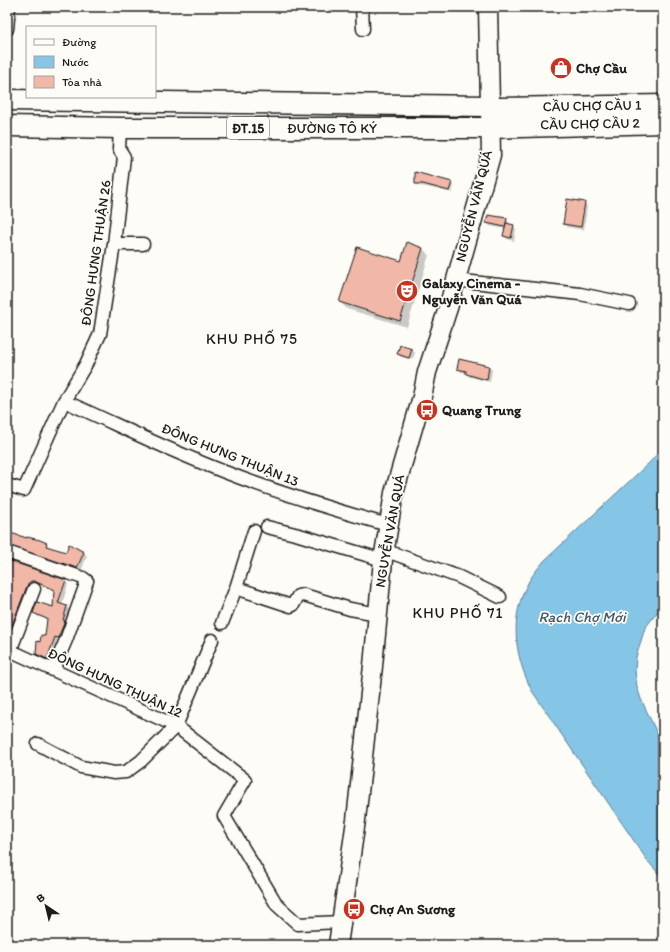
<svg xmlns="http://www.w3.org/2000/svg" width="670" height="952" viewBox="0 0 670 952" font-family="Itim,sans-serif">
<rect width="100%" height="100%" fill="#fdfcf7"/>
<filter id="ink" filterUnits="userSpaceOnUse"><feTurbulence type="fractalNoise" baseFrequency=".025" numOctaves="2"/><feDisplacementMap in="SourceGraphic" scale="8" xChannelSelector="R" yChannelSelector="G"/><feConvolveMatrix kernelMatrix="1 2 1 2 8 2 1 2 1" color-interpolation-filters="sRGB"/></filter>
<g filter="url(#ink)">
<!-- water -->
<path fill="#85c5e6" stroke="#5b8195" d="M663,447v158l-18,23 -9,29 -1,14 2,16 4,12 22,47v133l-16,-19 -115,-169c-18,-36 -23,-74 -3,-110 4,-7 10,-14 15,-20l107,-100z"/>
<!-- shadow -->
<path fill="#0003" d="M416,183h35l3,3 -2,7 -25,-6 -8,-1z
M567,200l17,3 3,3 -3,24 -17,-3 -3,-3z
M506,219l3,3v3l4,1 3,3 -2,12 -7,-2 -3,-3 1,-7 -15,-3 -3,-3z
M423,249l6,6 -22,72 -60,-18 -7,-7z
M412,349l3,4 -3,7 -11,-3 -3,-3z
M460,360l29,7 3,3 -2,12 -20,-5 -3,-4 -6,-1 -3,-3z
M7,532l39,12 3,3 17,6 18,-1 3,4 -6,15 -68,-23h-6z
M7,561l58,20 3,3 -6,21 5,2 3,3 -9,31 -3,-2 -8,23 -9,-5 -4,-3 4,-11 5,-5 2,-18 -11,-4 -3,-3 19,-4 2,-18 -17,-7h-4l-24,58 -3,-1z"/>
<!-- building -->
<path fill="#f1b8a8" stroke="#1c1c1c" d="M415,172l37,10 -3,9 -26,-7h-8z
M567,199l18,3 -4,25 -18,-3z
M488,215l19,3 -2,9 -19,-4z
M506,223l8,2 -3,13 -8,-2z
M407,242l16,6 -23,73 -61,-19 18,-55 44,14z
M400,345l12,4 -3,9 -12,-4z
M459,359l30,7 -2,14 -21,-6v-3l-9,-2z
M7,532l20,6v-1l13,3 7,3 -1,3 20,6 3,-8 15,8 -7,16 -70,-23z
M7,560l59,20 -8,23 9,3 -4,14 2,1 -7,17 -3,-1 -8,22 -11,-5 1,-13 3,1 1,-7 4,1 2,-17 -14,-6 4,-11 16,5 1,-17 -20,-9h-3l-4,5 -20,52z"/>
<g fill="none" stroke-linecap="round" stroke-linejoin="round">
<!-- street casing -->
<g stroke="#1c1c1c" stroke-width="15">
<path id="street" d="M362,7l1,22
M7,29l2,-22
M114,244h29
M455,280l125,14 49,10
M64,401c41,18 81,38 122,55 66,29 134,50 202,69
M7,485l17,5 40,-89 22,-37 14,-30 14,-90 10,-87 -5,-8 1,-21
M267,527l32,8 84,25
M384,550l75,27 41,20
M7,552l76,26 4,3 -21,59 -13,30
M236,588l55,18 2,-1 5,-9 6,-1 46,14 28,5
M222,623l14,-35 18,-57
M7,649l169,77 69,54 -21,36 53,89 21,19 42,-2
M10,651l24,-62
M38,744l43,23 33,6 12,-1 15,-11 35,-35 36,-86"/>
</g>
<!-- secondary casing -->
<g stroke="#1c1c1c" stroke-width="21">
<path id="secondary" d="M338,945l18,-125 17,-154 10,-106 11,-67 28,-96 5,-25 21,-64 43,-153 -3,-148"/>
</g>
<!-- primary casing -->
<g stroke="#1c1c1c" stroke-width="23">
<path id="primary" d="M7,100l482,6 10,2 164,-3
M7,126l113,2h369l174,-5"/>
</g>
<!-- street -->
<use href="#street" stroke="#fdfcf7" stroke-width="12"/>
<!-- secondary -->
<use href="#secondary" stroke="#fdfcf7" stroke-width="18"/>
<!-- primary -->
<use href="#primary" stroke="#fdfcf7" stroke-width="20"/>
</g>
</g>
<!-- icons -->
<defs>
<g id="shop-disc" transform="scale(1.15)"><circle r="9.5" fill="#c8321e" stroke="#fdfcf7"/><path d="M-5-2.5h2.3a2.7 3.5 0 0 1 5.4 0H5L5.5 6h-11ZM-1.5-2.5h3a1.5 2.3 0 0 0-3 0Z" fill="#fff"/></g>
<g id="theatre-disc" transform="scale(1.15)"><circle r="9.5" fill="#c8321e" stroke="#fdfcf7"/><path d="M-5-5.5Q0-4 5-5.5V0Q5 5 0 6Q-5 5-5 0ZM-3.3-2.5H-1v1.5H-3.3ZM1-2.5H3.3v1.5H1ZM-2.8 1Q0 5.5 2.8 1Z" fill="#fff"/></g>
<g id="bus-disc" transform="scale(1.15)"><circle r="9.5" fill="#c8321e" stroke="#fdfcf7"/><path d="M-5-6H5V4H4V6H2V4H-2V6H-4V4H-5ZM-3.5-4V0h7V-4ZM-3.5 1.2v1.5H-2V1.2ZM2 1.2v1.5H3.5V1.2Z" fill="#fff"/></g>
</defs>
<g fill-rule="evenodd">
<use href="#shop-disc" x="561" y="68"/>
<use href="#theatre-disc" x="407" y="291"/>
<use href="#bus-disc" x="427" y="410"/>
<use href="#bus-disc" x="354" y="909"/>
</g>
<g text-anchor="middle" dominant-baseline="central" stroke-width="3.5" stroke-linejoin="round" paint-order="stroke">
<!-- shield labels -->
<rect fill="#fdfcf7" stroke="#605f5e" stroke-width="1" x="227" y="117" width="42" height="22" rx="3"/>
<g font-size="13" font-weight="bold" fill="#1c1c1c">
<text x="248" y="128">ĐT.15</text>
</g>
<!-- poi labels -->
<g font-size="14" font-weight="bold" fill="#1c1c1c" stroke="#fdfcf7" text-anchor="start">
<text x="576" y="68">Chợ Cầu</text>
<text x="422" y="283">Galaxy Cinema -<tspan x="422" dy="16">Nguyễn Văn Quá</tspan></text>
<text x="442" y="410">Quang Trung</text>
<text x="370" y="909">Chợ An Sương</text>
</g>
<!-- street labels -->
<g font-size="14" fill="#1c1c1c" stroke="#fdfcf7">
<text transform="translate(592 106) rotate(-1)">CẦU CHỢ CẦU 1</text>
<text transform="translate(590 124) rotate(-1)">CẦU CHỢ CẦU 2</text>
<text x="332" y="128">ĐƯỜNG TÔ KÝ</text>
<text transform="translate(474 206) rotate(-76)">NGUYỄN VĂN QUÁ</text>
<text transform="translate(96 253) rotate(-82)">ĐÔNG HƯNG THUẬN 26</text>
<text transform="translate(230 455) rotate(22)">ĐÔNG HƯNG THUẬN 13</text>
<text transform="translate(390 531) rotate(-80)">NGUYỄN VĂN QUÁ</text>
<text transform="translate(115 683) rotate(25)">ĐÔNG HƯNG THUẬN 12</text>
</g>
<!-- neighbourhood labels -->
<g font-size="15" letter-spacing="1" fill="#1c1c1c" stroke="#fdfcf7">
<text x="252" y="339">KHU PHỐ 75</text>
<text x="458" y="613">KHU PHỐ 71</text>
</g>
<!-- water labels -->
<g font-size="15" font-style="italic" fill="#415763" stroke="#fdfcf7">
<text x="582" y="617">Rạch Chợ Mới</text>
</g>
</g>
<!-- margin -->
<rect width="670" height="952" fill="none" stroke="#fdfcf7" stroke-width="24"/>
<rect x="12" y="12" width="646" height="928" fill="none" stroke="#1c1c1c" stroke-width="1.5" filter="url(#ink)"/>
<!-- legend -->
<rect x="26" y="26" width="130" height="72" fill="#fdfcf7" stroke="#a3a29f"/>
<rect x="34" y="39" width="20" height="6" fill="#fdfcf7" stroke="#a3a29f"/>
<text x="62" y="46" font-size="12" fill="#1c1c1c">Đường</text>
<rect x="34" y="56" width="20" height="12" fill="#85c5e6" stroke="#a3a29f"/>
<text x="62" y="66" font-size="12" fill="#1c1c1c">Nước</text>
<rect x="34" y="76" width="20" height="12" fill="#f1b8a8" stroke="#a3a29f"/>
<text x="62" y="86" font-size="12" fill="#1c1c1c">Tòa nhà</text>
<!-- north arrow -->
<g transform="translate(46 906) rotate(325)" stroke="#fdfcf7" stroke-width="3" paint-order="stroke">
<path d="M0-3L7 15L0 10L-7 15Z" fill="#1c1c1c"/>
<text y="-6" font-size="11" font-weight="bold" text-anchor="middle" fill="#1c1c1c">B</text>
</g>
</svg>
